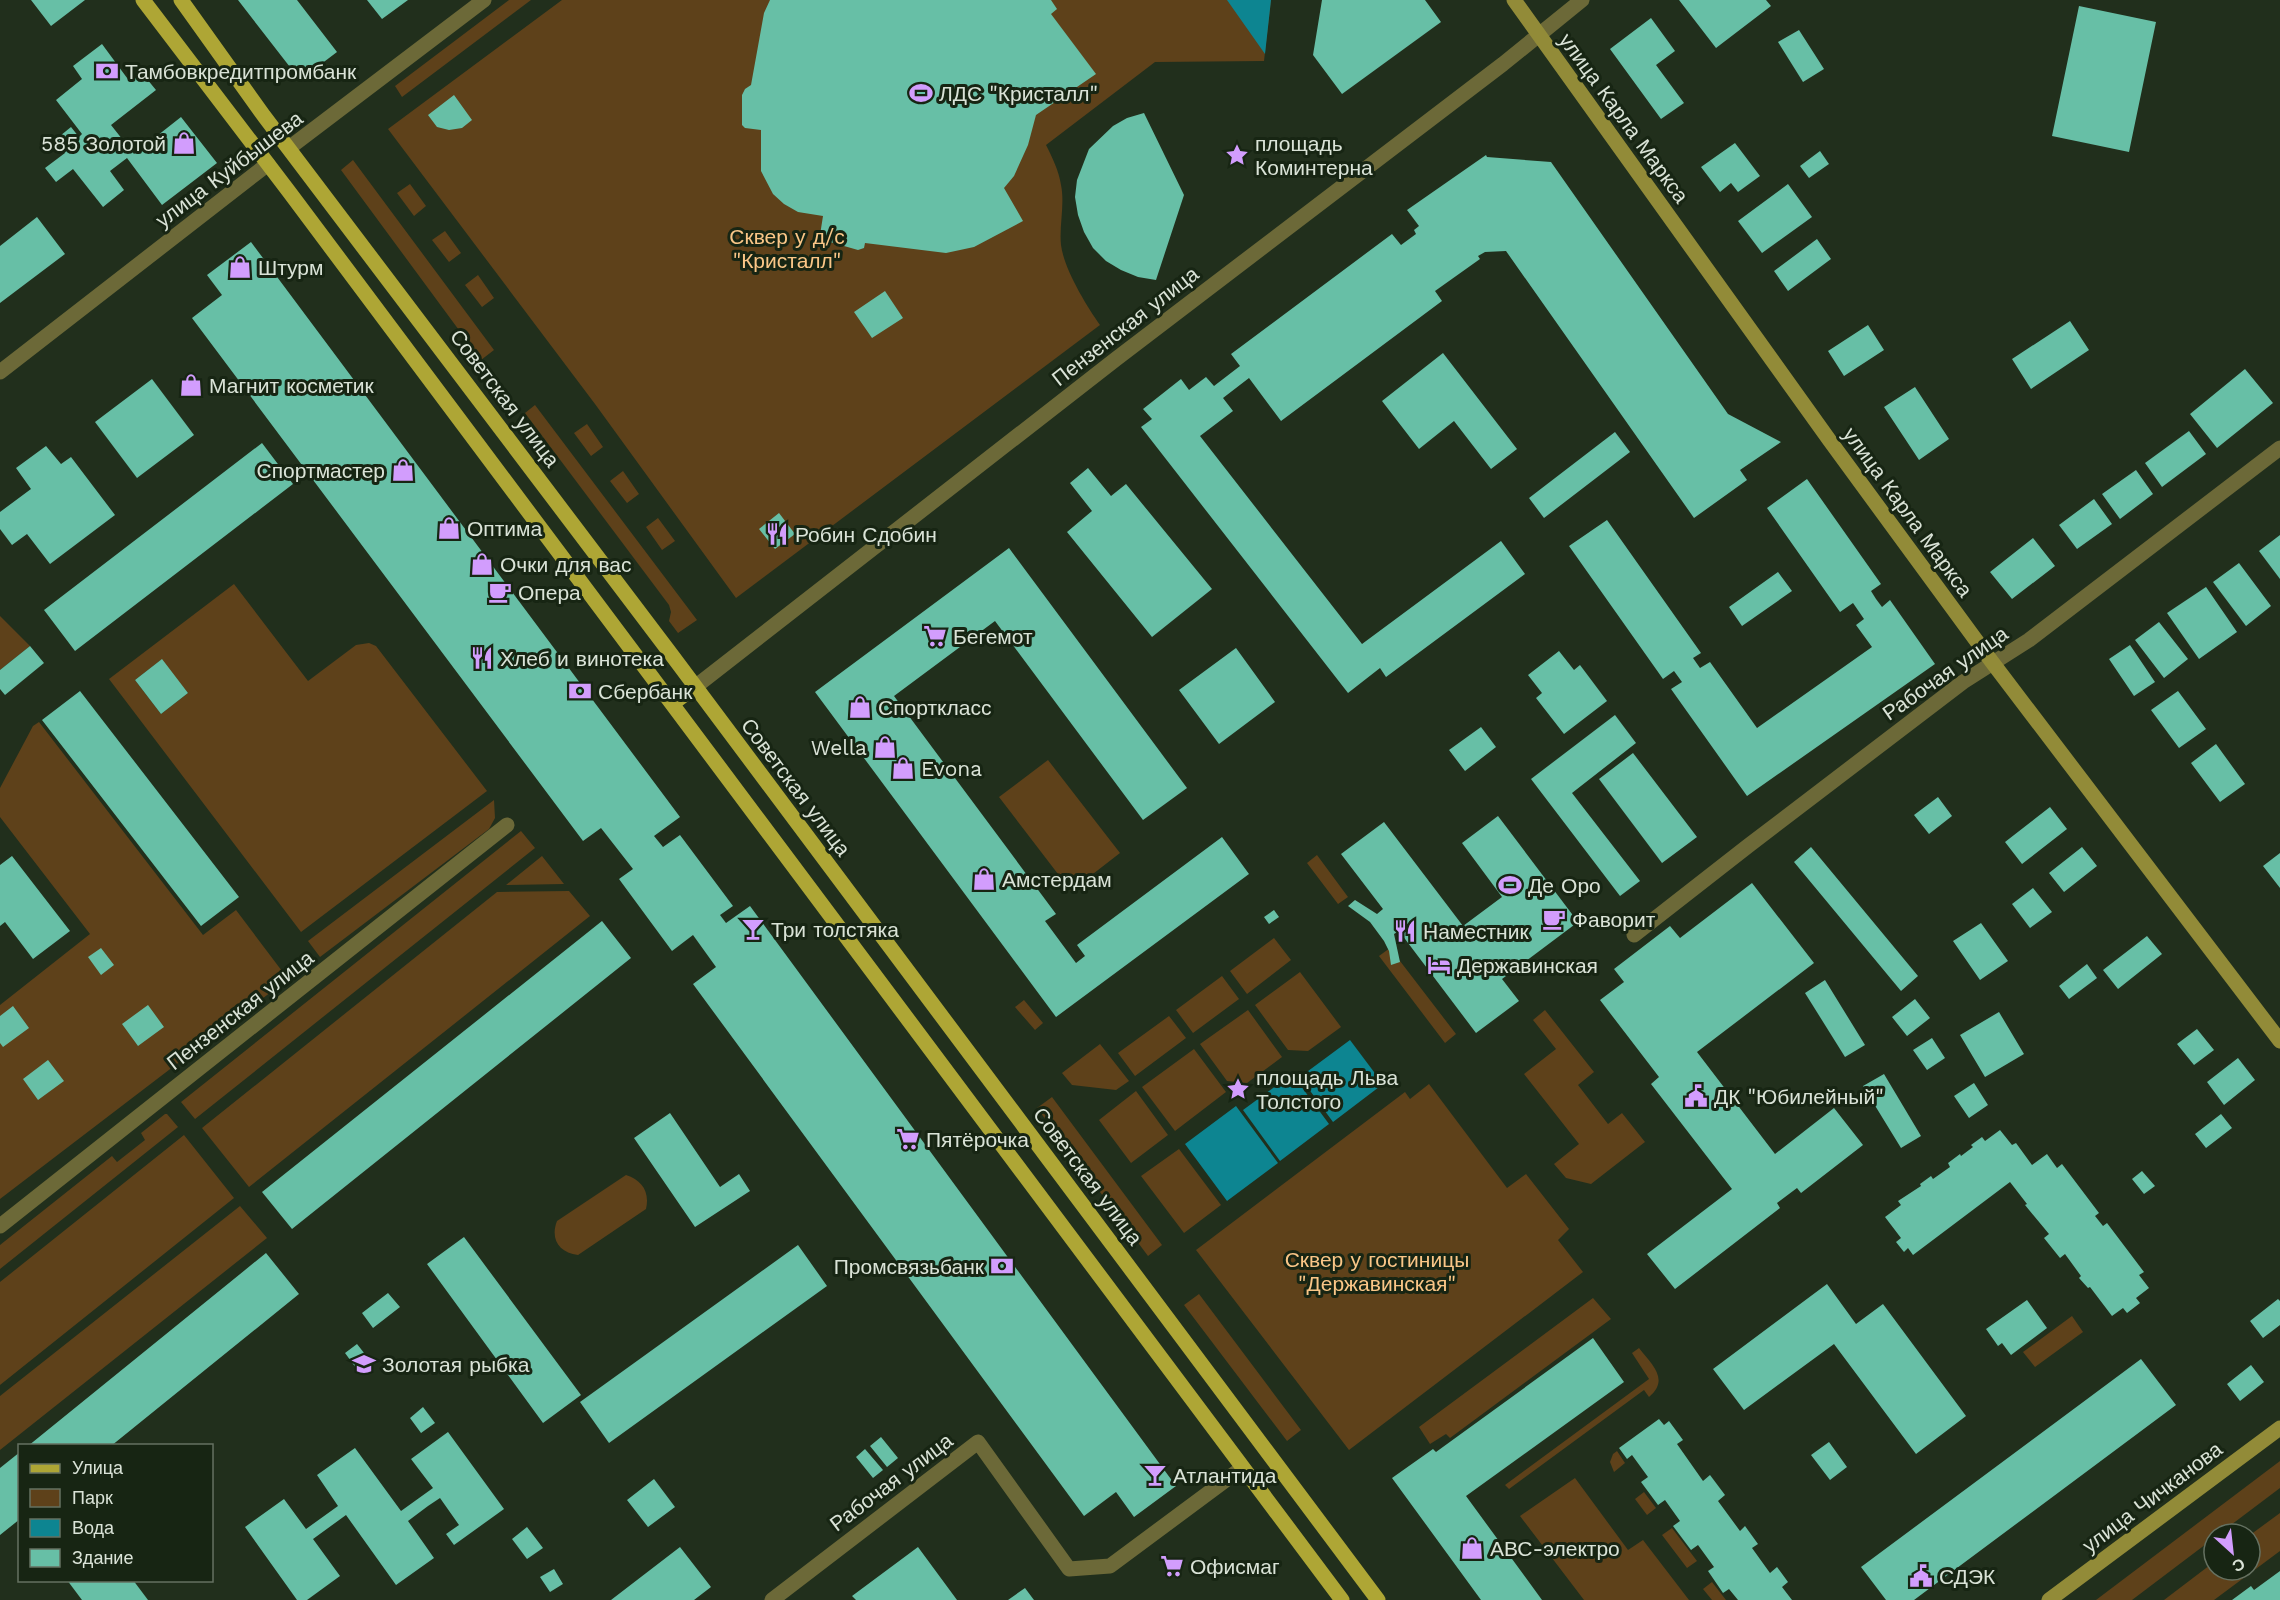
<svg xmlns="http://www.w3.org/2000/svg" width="2280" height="1600" viewBox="0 0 2280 1600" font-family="'Work Sans',sans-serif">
<rect width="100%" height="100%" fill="#212f1c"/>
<!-- green -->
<path fill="#5e411a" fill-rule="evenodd" d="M509,0h22l-129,97 -7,-11z
M562,0h709l-7,61 -109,1 -109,83c6,12 13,26 15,40 4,19 -2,41 0,60 3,24 25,60 39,80l-364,273 -141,-194 -207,-275z
M353,160l141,190 -13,10 -140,-190z
M410,184l16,22 -12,10 -17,-23z
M445,231l16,22 -12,9 -17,-22z
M478,275l16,23 -12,9 -17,-22z
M535,405l162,215 -19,13 -9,-12 2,-9 -2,-7 -144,-192z
M587,424l16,23 -12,9 -17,-23z
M623,471l16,23 -12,9 -17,-22z
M658,518l17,23 -13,9 -16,-23z
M234,584l74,97 48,-36 13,-2 7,3 111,145 -186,141 -192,-253zM161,660l27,33 -27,21 -26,-34z
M0,616l30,30 -30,24z
M39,722l164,213 33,-25 52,69 -288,220v-194l90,-71 -90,-117v-29l33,-62z
M1048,760l72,93 -49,38 -72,-94z
M494,800l1,18 -6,11 -169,128 -12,-16z
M521,831l14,17 -340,271 -14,-17z
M1317,855l31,42 -10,7 -31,-41z
M542,856l22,28 -58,1z
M569,891l21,25 -341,271 -47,-59 295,-236z
M1274,938l17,22 -44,34 -17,-23z
M1390,948l66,86 -11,9 -66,-87z
M1300,972l41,55 -33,24 -20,-1 -33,-45z
M1222,976l17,23 -46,34 -17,-23z
M1024,1000l19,23 -8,7 -20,-23z
M1248,1010l34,47 -35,26 -20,-2 -27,-37z
M1545,1010l49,62 -16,13 30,39 14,-11 23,29 -54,42 -25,-6 -12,-14 25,-20 -55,-70 32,-25 -23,-29z
M1169,1016l17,22 -51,38 -17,-23z
M1100,1044l29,37 -13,9 -44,-5 -10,-12z
M1194,1049l32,43 -51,39 -33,-44z
M1429,1084l78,104 19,-14 43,55 -11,11 25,32 -234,178 -153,-200 209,-158 5,7z
M1136,1091l32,44 -37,28 -32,-43z
M1052,1097l110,148 -14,11 -111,-148z
M165,1114h2l11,13 -178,142v-24l112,-89 5,6 28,-22 -4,-7z
M184,1135l50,63 -234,187v-103z
M1179,1149l42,56 -37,28 -43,-57z
M626,1175c16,5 24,17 20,34l-68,46c-19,-2 -28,-16 -21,-34z
M240,1206l27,32 -267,212v-54z
M1199,1294l102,136 -14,11 -103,-136z
M1593,1298l18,21 -161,119 -4,-4 -16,10 -11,-17z
M2072,1316l11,16 -48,35 -12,-15z
M1639,1348c13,17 31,31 10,49l-5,-7 -135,99 -4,-4 144,-106 -17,-26z
M1617,1451l8,12 -11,9 -4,-10 3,-8z
M2280,1461v27l-61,46h-5v4l-82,62h-36z
M1575,1478l53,72 15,-10 46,60h-105l-64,-84z
M1644,1492l12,16 -9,7 -12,-16z
M2280,1513v38l-66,49h-50l50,-38v8h36v-35z
M1672,1528l25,33 -10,7 -25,-33z
M1712,1582l14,18h-14l-9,-11z"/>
<!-- water -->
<path fill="#0d8591" d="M1227,0h44l-6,54z
M1350,1040l33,44 -50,38 -33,-45z
M1292,1074l37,50 -49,37 -37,-51z
M1236,1106l42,57 -51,38 -42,-57z"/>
<!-- building -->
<path fill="#67bfa6" d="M31,0h54l-34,26z
M238,0h59l40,52 -37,28z
M367,0h41l-26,19z
M770,0h281l6,9 -6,5 45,60 -60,41 -8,30 -14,31 -10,12 19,33 -49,26 -28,6 -81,-10 -1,5 -6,2 -35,-10 -3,-5 3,-19 -25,-4 -14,-8 -11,-10 -12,-23v-41l-16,-2 -3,-3v-30l3,-6 6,-4 13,-72z
M1322,0h103l16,22 -99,72 -29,-39z
M1679,0h87l5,6 -55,42z
M2079,6l77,16 -27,130 -77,-16z
M1651,18l24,33 -19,14 28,38 -23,16 -51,-70z
M1799,30l25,39 -21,13 -25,-40z
M102,44l28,38 12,-9 14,17 -45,35 23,29 47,-37 36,46 -55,42 -35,-47 -17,13 14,19 -21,17 -30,-38 -17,13 -11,-14 20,-15 -10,-13 16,-13 8,10 3,-3 -26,-34 26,-21 -9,-13z
M454,95l18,25 -10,8 -13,2 -12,-3 -9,-12z
M1144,113l40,82 -28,85 -18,-3 -17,-7 -15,-9 -13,-13 -9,-16 -6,-17 -3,-18 2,-17 12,-31 24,-23 14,-8z
M1735,143l25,33 -22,16 -7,-9 -11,9 -19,-25z
M1820,151l9,13 -20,14 -9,-12z
M1486,155l1,2 64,5 177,252 53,28 -41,28 7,10 -53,38 -188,-267 -21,1 -7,4 2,3 -45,32 7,10 -161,120 -32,-43 -26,20 10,13 -33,25 162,208 139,-103 24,33 -139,103 -6,-9 -32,25 -207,-266 11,-8 -9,-10 38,-30 8,11 17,-13 8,9 26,-20 -9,-12 161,-120 9,11 15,-11 -2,-4 5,-4 -12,-16z
M1788,184l24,33 -50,36 -24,-32z
M37,217l28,37 -65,49v-57z
M1817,239l14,20 -43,32 -14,-20z
M251,242l429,575 -26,19 9,11 17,-12 53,71 -13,9 6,8 24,-17 426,580 -42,31 -18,-25 -32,24 -391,-532 23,-17 -23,-32 -21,16 -53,-72 14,-10 -32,-41 -18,13 -391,-523 30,-23 -15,-20z
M885,291l18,27 -31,20 -18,-26z
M2070,321l19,29 -58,39 -19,-30z
M1868,325l16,25 -40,26 -16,-25z
M1443,353l74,96 -26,20 -37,-48 -35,28 -37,-48z
M2245,369l28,34 -56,45 -27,-34z
M152,379l42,56 -57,43 -42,-56z
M1915,387l34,52 -30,21 -35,-53z
M2189,431l17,23 -44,33 -17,-24z
M1615,432l15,20 -86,66 -15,-20z
M262,443l31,41 -218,167 -31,-41z
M46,446l15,18 10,-7 44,58 -65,49 -23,-30 -15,11 -12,-16v-17l31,-23 -15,-21z
M1088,468l23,28 15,-12 86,105 -60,48 -85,-105 25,-21 -22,-28z
M2136,470l17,24 -33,25 -18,-25z
M1807,479l74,105 -10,7 5,8 6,8 8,-7 45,64 -188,132 -76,-107 11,-7 -8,-11 -11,8 -94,-133 38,-26 94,133 -8,5 7,10 10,-6 47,66 115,-81 -16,-22 8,-6 -11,-16 -13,9 -73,-104z
M2094,499l18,25 -35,25 -18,-24z
M779,513l16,21 -20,15 -16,-20z
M2280,535v44l-21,-28z
M2033,538l22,28 -43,33 -22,-27z
M1009,548l178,240 -44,32 -148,-199 -101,75 162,218 -11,7 31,42 9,-7 -8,-11 145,-108 27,37 -193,143 -241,-325z
M2239,563l32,43 -25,20 -33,-44z
M1778,572l14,19 -50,35 -13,-19z
M2206,587l31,45 -38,27 -32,-46z
M2159,622l29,37 -24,19 -29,-38z
M2130,645l25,37 -21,14 -25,-37z
M30,646l14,17 -39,32 -5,-6v-19z
M1236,648l39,54 -56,42 -40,-54z
M1559,651l15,19 6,-5 27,36 -43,33 -28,-36 6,-5 -14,-18z
M162,659l26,34 -27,21 -26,-34z
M80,691l159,206 -38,29 -159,-206z
M2178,691l28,38 -27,19 -28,-38z
M1615,715l21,28 -64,50 68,88 -20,15 -89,-117z
M1481,727l15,20 -31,24 -16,-21z
M2216,744l29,40 -25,18 -29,-39z
M1633,753l64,84 -35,26 -63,-84z
M1938,797l14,19 -23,18 -15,-19z
M2050,807l17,22 -45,35 -17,-22z
M1498,816l80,106 -76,57 17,22 -43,32 -77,-102 -5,3 6,28 -9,3 -2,-14 -5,-10 -14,-19 -22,-16 7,-6 22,14 6,-5 -42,-55 43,-32 79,104 39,-29 -40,-54z
M1811,847l107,129 -17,15 -107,-129z
M2082,847l15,19 -33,26 -15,-19z
M2280,853v35l-17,-22z
M12,856l58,75 -37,28 -28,-37 -5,4v-61z
M1752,883l62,80 -117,89 78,102 59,-46 29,37 -62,48 -4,-5 -20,15 3,5 -105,81 -28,-35 85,-65 -81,-105 8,-7 -59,-77 24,-18 -10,-13 56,-43 10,12z
M2033,888l19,24 -22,16 -18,-24z
M1274,910l5,7 -10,7 -5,-7z
M602,921l29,37 -339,271 -30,-37z
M1981,923l27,38 -28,19 -27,-39z
M2147,936l15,18 -44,35 -15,-19z
M101,948l13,17 -13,10 -13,-18z
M2087,964l10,14 -28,21 -10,-13z
M1825,980l40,65 -20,12 -40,-64z
M1915,999l15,19 -23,18 -15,-19z
M148,1005l16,22 -26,19 -16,-22z
M13,1006l16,22 -26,19 -3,-4v-27z
M1999,1012l25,42 -39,23 -25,-42z
M2197,1029l17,21 -20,15 -17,-21z
M1932,1038l13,20 -18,12 -14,-20z
M2238,1058l17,22 -31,25 -17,-23z
M48,1060l16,21 -26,19 -15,-21z
M1884,1074l37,62 -20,12 -38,-62z
M1974,1083l14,22 -19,13 -15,-22z
M670,1113l50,74 19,-13 11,17 -55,36 -61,-89z
M2221,1114l11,14 -26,20 -11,-14z
M2000,1130l12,15 4,-2 16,22 15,-11 10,14 5,-4 37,49 -4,3 8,10 4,-3 37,49 -5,3 10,13 -13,10 4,5 -13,10 -4,-5 -11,8 -22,-29 -2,1 -9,-10 2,-2 -16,-22 -5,4 -16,-20 5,-4 -24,-29 2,-1 -17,-22 -97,73 -5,-7 -4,4 -8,-10 5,-4 -16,-21 16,-12 -3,-4 23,-15 -1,-2 11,-8 2,3 17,-12 -2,-4 12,-9 1,2 12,-9 -2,-2 11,-8 3,4z
M2142,1171l13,15 -11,8 -12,-15z
M464,1237l117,158 -38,28 -116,-159z
M798,1245l29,41 -218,157 -29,-41z
M266,1253l33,41 -188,152h-83z
M1827,1284l29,40 27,-20 83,112 -50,38 -82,-110 -90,66 -31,-41z
M388,1293l12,14 -27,21 -11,-15z
M2278,1299l2,2v24l-17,13 -13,-17z
M2027,1300l20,28 -36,27 -9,-12 -4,3 -12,-17z
M1593,1338l31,44 -158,114 76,104h-61l-89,-122 41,-29 3,3z
M357,1344l15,19 -13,9 -14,-19z
M2141,1359l35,46 -262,195h-28l-25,-33z
M2251,1365l13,17 -24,19 -13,-17z
M423,1407l12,16 -14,10 -11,-15z
M1659,1419l5,6 5,-4 14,19 -6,4 26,37 7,-6 15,20 -7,6 22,30 5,-5 13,18 -6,4 18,25 7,-6 11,15 -6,5 10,13h-54l-9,-11 -6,4 -15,-22 6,-4 -16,-22 -7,5 -18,-24 7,-5 -15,-21 -7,5 -17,-23 7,-5 -16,-22 -5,4 -8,-11z
M448,1432l56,77 -50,36 -8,-11 13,-9 -19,-27 -12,8 -20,15 26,37 -38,27 -50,-70 -33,24 27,37 -33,24h-10l-52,-73 39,-28 22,30 32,-23 -21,-31 38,-27 46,63 32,-23 -22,-29z
M881,1437l17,21 -11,9 -17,-21z
M1829,1442l18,25 -17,13 -19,-25z
M865,1449l18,21 -10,8 -17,-21z
M20,1452v67l-20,16v-67z
M654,1479l21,28 -27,20 -21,-27z
M527,1527l16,21 -16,11 -15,-20z
M680,1547l31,40 -17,13h-83z
M918,1547l39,53h-101l-4,-4z
M554,1569l9,15 -13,8 -10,-15z
M2280,1571v29h-48l19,-14 3,4z
M67,1580h66l15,20h-66z
M1025,1588l9,12h-26z"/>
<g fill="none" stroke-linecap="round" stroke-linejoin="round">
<!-- street -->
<path stroke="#6c6938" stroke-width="15" d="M289,148l195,-148
M0,372l268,-208
M695,687l421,-328 387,-295 79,-64
M1634,935l114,-89 215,-164 66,-42 251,-192
M0,1226l507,-401
M772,1600l206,-158 91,127 41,-3 132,-98"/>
<!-- secondary -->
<path stroke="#928b38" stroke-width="15" d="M1514,0l316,441 162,221 288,379
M2049,1600l231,-172"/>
<!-- primary -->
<path stroke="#aea635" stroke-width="15" d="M143,0l147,193 1052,1407
M181,0l83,116 407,538 707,946
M672,704l23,-17"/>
</g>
<!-- icons -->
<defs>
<g id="bank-bare" transform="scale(1.8)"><path d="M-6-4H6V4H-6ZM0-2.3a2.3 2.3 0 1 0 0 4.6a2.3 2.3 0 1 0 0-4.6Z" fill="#d29dfd" stroke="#172513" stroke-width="2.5" paint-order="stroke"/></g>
<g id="stadium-bare" transform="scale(1.8)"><path d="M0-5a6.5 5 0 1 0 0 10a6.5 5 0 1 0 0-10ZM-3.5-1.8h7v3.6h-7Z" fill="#d29dfd" stroke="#172513" stroke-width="2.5" paint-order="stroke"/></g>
<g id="shop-bare" transform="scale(1.8)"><path d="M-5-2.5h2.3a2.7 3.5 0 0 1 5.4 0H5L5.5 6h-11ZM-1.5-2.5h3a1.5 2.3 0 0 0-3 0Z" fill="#d29dfd" stroke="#172513" stroke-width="2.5" paint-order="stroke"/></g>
<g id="sight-bare" transform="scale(1.8)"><path d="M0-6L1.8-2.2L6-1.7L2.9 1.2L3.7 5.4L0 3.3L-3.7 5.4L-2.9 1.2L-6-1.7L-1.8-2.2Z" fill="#d29dfd" stroke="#172513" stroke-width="2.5" paint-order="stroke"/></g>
<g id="restaurant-bare" transform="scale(1.8)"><path d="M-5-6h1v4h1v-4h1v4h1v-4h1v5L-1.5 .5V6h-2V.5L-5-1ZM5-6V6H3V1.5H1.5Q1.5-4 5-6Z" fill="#d29dfd" stroke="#172513" stroke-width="2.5" paint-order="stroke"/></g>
<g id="cafe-bare" transform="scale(1.8)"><path d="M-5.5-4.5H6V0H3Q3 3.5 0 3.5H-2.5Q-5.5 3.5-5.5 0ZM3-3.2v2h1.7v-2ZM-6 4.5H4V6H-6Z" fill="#d29dfd" stroke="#172513" stroke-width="2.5" paint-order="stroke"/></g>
<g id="supermarket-bare" transform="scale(1.8)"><path d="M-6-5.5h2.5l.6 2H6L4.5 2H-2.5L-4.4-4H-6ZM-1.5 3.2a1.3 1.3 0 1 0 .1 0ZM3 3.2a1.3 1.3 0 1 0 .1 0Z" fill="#d29dfd" stroke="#172513" stroke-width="2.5" paint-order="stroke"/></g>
<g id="bar-bare" transform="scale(1.8)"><path d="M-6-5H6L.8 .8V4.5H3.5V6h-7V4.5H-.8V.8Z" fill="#d29dfd" stroke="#172513" stroke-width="2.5" paint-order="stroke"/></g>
<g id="hotel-bare" transform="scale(1.8)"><path d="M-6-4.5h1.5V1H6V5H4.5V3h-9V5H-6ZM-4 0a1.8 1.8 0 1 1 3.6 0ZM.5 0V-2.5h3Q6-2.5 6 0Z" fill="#d29dfd" stroke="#172513" stroke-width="2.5" paint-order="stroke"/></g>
<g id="civic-bare" transform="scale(1.8)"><path d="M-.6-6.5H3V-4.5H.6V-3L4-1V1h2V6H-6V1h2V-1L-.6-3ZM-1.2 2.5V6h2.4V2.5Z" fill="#d29dfd" stroke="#172513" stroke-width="2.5" paint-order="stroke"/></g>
<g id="school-bare" transform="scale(1.8)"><path d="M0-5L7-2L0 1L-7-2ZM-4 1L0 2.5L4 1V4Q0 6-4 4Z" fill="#d29dfd" stroke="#172513" stroke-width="2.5" paint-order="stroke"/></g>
</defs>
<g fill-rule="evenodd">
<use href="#bank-bare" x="107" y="71"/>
<use href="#stadium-bare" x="921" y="93"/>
<use href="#shop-bare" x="184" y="143"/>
<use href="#sight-bare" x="1237" y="155"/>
<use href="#shop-bare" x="240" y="267"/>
<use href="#shop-bare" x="191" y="385"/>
<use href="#shop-bare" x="403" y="470"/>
<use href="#shop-bare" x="449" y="528"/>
<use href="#restaurant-bare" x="777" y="534"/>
<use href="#shop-bare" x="482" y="564"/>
<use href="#cafe-bare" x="500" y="592"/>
<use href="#supermarket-bare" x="935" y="636"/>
<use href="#restaurant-bare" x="482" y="658"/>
<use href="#bank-bare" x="580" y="691"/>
<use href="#shop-bare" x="860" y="707"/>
<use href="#shop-bare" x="885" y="747"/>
<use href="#shop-bare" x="903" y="768"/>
<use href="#shop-bare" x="984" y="879"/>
<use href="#stadium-bare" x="1510" y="885"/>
<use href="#cafe-bare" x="1554" y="919"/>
<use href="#bar-bare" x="753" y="929"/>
<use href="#restaurant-bare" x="1405" y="931"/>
<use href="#hotel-bare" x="1439" y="965"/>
<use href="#sight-bare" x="1238" y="1089"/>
<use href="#civic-bare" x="1696" y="1096"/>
<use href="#supermarket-bare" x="908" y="1139"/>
<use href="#bank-bare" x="1002" y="1266"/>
<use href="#school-bare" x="364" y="1364"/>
<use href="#bar-bare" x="1155" y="1475"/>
<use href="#shop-bare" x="1472" y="1548"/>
<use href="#supermarket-bare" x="1172" y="1566"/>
<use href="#civic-bare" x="1921" y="1576"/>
</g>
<g text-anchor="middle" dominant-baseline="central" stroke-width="6" stroke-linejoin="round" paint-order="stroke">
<!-- poi labels -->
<g font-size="21" fill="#dae3d7" stroke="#172513" text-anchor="start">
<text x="125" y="71">Тамбовкредитпромбанк</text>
<text x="939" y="93">ЛДС "Кристалл"</text>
<text x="166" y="143" text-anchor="end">585 Золотой</text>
<text x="1255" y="143">площадь<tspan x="1255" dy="24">Коминтерна</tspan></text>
<text x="258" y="267">Штурм</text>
<text x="209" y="385">Магнит косметик</text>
<text x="385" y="470" text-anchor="end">Спортмастер</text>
<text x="467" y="528">Оптима</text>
<text x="795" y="534">Робин Сдобин</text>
<text x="500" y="564">Очки для вас</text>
<text x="518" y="592">Опера</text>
<text x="953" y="636">Бегемот</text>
<text x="500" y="658">Хлеб и винотека</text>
<text x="598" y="691">Сбербанк</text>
<text x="878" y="707">Спорткласс</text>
<text x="867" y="747" text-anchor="end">Wella</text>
<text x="921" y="768">Evona</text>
<text x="1002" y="879">Амстердам</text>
<text x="1528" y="885">Де Оро</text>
<text x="1572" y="919">Фаворит</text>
<text x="771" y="929">Три толстяка</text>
<text x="1423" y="931">Наместник</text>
<text x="1457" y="965">Державинская</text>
<text x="1256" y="1077">площадь Льва<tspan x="1256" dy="24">Толстого</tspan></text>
<text x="1714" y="1096">ДК "Юбилейный"</text>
<text x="926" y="1139">Пятёрочка</text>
<text x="984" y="1266" text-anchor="end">Промсвязьбанк</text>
<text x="382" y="1364">Золотая рыбка</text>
<text x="1173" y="1475">Атлантида</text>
<text x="1490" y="1548">АВС-электро</text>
<text x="1190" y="1566">Офисмаг</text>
<text x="1939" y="1576">СДЭК</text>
</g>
<!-- street labels -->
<g font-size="21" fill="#dae3d7" stroke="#172513">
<text transform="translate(1624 118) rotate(54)">улица Карла Маркса</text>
<text transform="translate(229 169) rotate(-37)">улица Куйбышева</text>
<text transform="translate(1125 326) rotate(-38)">Пензенская улица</text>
<text transform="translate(505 398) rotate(53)">Советская улица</text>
<text transform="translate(1908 512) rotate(54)">улица Карла Маркса</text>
<text transform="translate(1945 673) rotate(-35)">Рабочая улица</text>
<text transform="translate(796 787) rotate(53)">Советская улица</text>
<text transform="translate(240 1010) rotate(-38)">Пензенская улица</text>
<text transform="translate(1088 1176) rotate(53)">Советская улица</text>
<text transform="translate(891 1482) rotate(-37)">Рабочая улица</text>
<text transform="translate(2152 1497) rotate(-37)">улица Чичканова</text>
</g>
<!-- park labels -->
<g font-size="21" fill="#fac687" stroke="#172513">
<text x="787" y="236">Сквер у д/с<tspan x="787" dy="24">"Кристалл"</tspan></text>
<text x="1377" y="1259">Сквер у гостиницы<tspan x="1377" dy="24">"Державинская"</tspan></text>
</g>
</g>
<!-- legend -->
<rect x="18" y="1444" width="195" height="138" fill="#172513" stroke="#657161" stroke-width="1.5"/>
<rect x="30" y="1464" width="30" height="9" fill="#aea635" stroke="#657161" stroke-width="1.5"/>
<text x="72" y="1474" font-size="18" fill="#dae3d7">Улица</text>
<rect x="30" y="1489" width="30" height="18" fill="#5e411a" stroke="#657161" stroke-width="1.5"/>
<text x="72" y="1504" font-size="18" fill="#dae3d7">Парк</text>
<rect x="30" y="1519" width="30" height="18" fill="#0d8591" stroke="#657161" stroke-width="1.5"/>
<text x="72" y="1534" font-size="18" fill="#dae3d7">Вода</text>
<rect x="30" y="1549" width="30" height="18" fill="#67bfa6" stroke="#657161" stroke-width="1.5"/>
<text x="72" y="1564" font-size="18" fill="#dae3d7">Здание</text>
<!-- north arrow -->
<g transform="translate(2232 1552) rotate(153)"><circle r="28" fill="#172513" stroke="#657161" stroke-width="1.5"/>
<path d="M0-4.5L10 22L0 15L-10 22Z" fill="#d29dfd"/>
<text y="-9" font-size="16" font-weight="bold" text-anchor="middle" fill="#dae3d7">С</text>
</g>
</svg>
